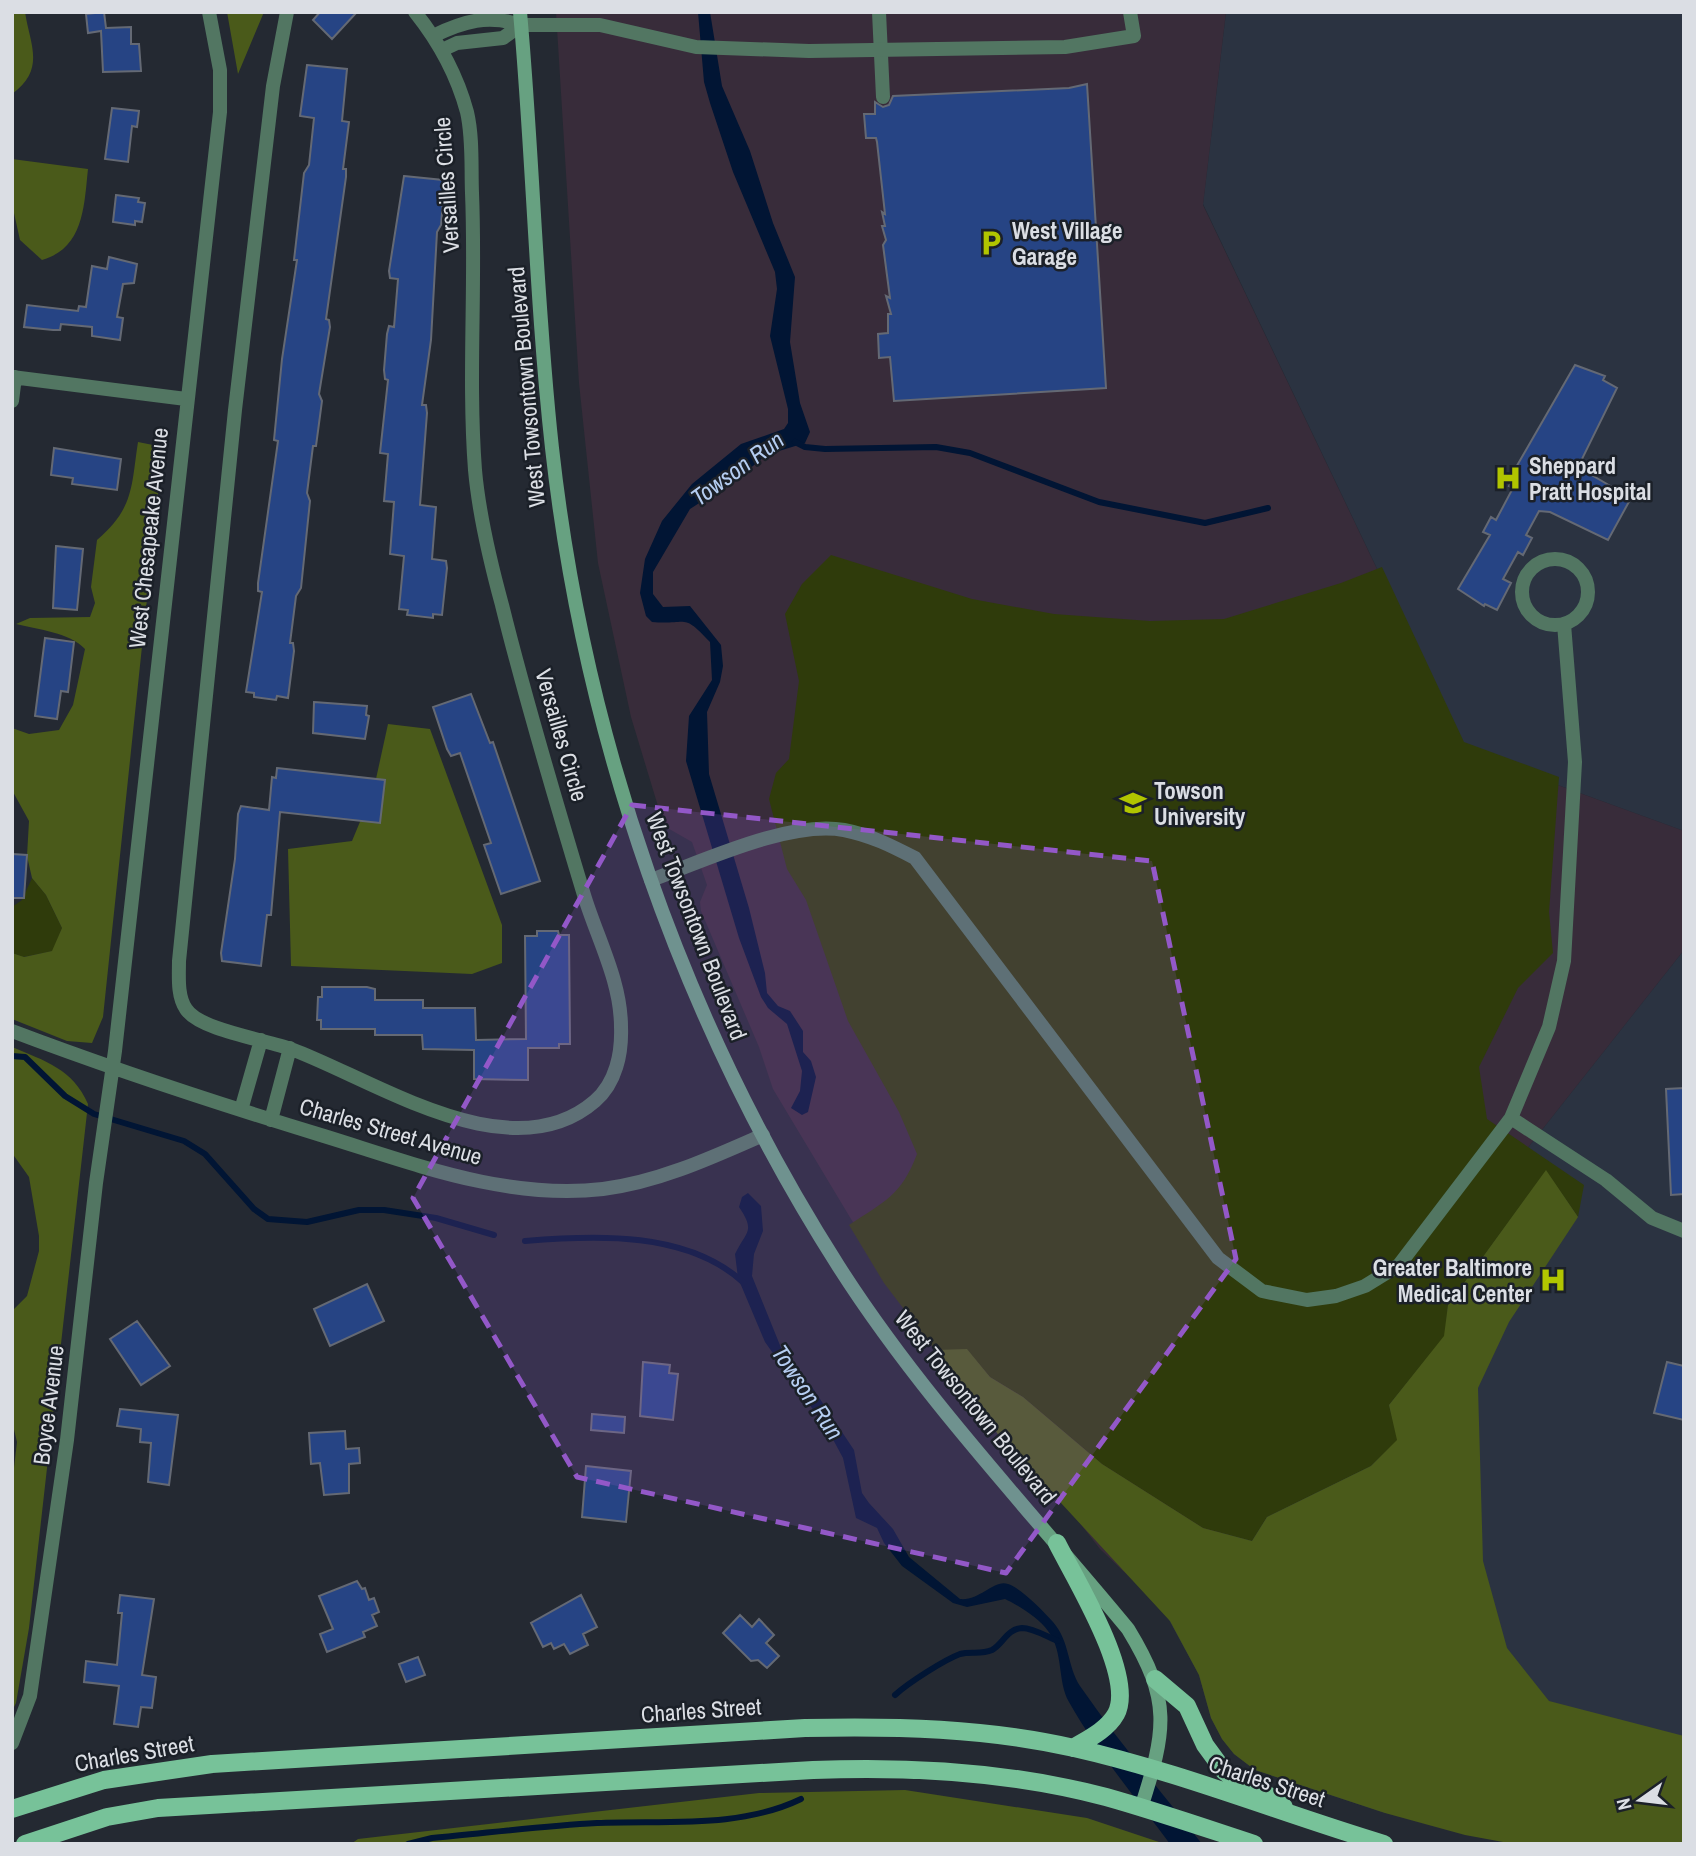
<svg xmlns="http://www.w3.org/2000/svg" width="1696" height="1856" viewBox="0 0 1696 1856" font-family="'Archivo Narrow',sans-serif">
<rect width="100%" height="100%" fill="#242932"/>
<!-- built -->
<path fill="#2b3341" d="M1226,12h458v819l-220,-80 -261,-547z
M1684,950v894l-299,-31 -130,-43 -21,-16 -12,-15 -11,-21 -12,-43 -36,-66z"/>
<!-- education -->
<path fill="#382c3a" d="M556,12h670l-23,193 261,546 220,80v119l-521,659 -63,-60 -207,-266 -42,-64 -78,-130 -14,-42 -58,-136 -1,-9 7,-17 -15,-43 -28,-16 -33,-109 -33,-154 -19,-180z"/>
<!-- green -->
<path fill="#2f3b0b" d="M831,555l141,44 82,15 96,7 74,-2 117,-36 41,-16 82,175 95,35 -10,135 4,41 -35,35 -39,79 8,52 97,66 -6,32 -32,-46 -98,134 -3,31 -56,69 9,35 -27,26 -104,51 -15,24 -49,-13 -101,-64 -79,-67 -33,-20 -23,-27h-32l-51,-67 -35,-58c36,-24 52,-29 68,-71l-18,-42 -51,-91 -42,-121 -19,-31 -18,-70 7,-26 13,-14 10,-78 -14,-67 17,-30z
M32,878l14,17 16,33 -9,23 -30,6 -11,-4v-46l10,-7z"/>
<!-- forest -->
<path fill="#4a5a1a" d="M12,12h13c5,33 21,57 -13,82z
M227,12h37l-26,62z
M12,159l76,10c-4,37 -4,79 -46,91l-22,-20 -8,-36z
M138,442l25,5 -60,570 -11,26 -25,-2 -55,-22v-66l12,4 28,-6 10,-23 -16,-33 -14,-17 -5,-22 2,-35 -17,-31v-62l17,6 30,-4 14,-25 12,-56c-16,-17 -46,-19 -69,-25l14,-6 60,-1 5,-14 -4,-16 6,-47c37,-32 34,-52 41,-98z
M388,724l42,5 72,196v38l-30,11 -181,-8 -3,-117 64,-8 22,-53z
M12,1047c33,14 61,22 76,57l-59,524 -13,75 -4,8v-226l5,-43 -5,-21v-110l15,-15 12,-45v-15l-10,-59 -17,-24z
M1546,1170l32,47 -69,105 -31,66 5,173 24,87 42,53 135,35v108h-170l-49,-9 -80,-22 -130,-43 -21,-16 -12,-15 -11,-21 -12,-43 -29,-54 -170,-184 -65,-87 32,-1 23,28 33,20 79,67 101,64 49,13 15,-24 104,-51 26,-26 -8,-35 55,-69 4,-31z
M905,1790l182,28 78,26h-814l7,-5 401,-46z"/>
<!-- water -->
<path fill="#011534" d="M698,12h12l12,74 28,65 23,72 22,54 -5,65 10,61 10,29 -5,11 -39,12 -25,21 -51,33 -37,63v22l10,13 27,-1 31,39 2,21 -3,16 -13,30 2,62 40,134 16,65 2,20 11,13 12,5 13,20v21l8,9 5,16 -8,35 -6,3 -11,-7 9,-17 2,-20 -15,-47 -19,-16 -7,-11 -22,-59 -53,-177 3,-45 23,-36 -2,-38c-28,-30 -21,-17 -58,-20l-6,-6 -6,-23 5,-34 17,-38 30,-37 49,-40 43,-15 4,-6v-14l-18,-73 7,-47 -2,-17 -42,-100 -23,-69 -6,-21z
M748,1193l13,13 2,25 -9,23 -2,22 36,89 24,22 42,63 8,43 7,10 24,26 16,28 51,42c20,2 34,-20 48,-15 13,4 36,28 45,38 17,19 14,44 27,64 37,54 81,105 122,158h-32c-34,-46 -73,-92 -101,-142 -12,-21 -5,-50 -21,-71 -8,-12 -30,-26 -43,-32l-38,8 -14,-4 -51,-37 -18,-23 -7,-15 -21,-10 -13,-60 -14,-26 -64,-90 -27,-64 -3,-24c11,-23 21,-22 4,-47l3,-10z"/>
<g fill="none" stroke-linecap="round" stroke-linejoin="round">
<!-- stream -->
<path stroke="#011534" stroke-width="6" d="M795,442l10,5 20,2 111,-2 34,6 129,49 106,21 63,-15
M12,1056l13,1 40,39 29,18 90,27 21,13 49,55 14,10 39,3 52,-12h25l52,8 58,17
M525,1241c71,-6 163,-10 219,42
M895,1695c13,-12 49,-35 65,-41 11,-3 21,1 32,-4 11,-6 15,-21 30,-22 11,0 26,9 36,13
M408,1844l24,-6c55,-5 110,-12 165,-15 67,-3 142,6 204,-24"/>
</g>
<!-- building -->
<path fill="#264484" stroke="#646974" stroke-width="2" d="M104,12l2,16 25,-1v17h8l2,27 -38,1 -2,-41 -13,2 -2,-19z
M320,12h37l-25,27 -19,-19z
M307,65l40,4 -5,52 7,1 -6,47h3v8l-20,142 3,1 1,7 -11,67 3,7 -6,45h-3l-6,47 3,8 -9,87 -5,8 -6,47h3l1,8 -6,47 -11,-2 -1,4 -22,-3v-4l-8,-1 16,-100 -4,-1v-8l20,-142 -4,-1 8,-81 15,-99h-3l10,-87 5,-8 5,-47 -14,-2z
M1087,84l19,304 -212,13 -4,-44 -11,1 -1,-24 10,-1v-19h3l-5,-18 4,2 -7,-53 3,-5 -4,-14h3l-3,-14 3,2 -8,-72 -1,-4h-10l-2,-24h11v-12l8,5 6,-2 4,-9 176,-8z
M112,108l27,3 -2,16 -5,-1 -4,36 -23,-3z
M404,176l39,4 1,8 -3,37 -4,7 -6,108 -9,65h4l1,8 -7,92 16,2 -4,52 14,2 1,7 -5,47 -9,-1v4l-26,-3 1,-5 -9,-1 5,-53 -14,-2 4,-52 -10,-1 4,-47 -8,-1 8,-73 -3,-1 -1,-9 3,-36 2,-8 5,1 4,-48 -8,-1 -1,-7z
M116,195l23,3 -1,4 7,1 -3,19 -7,-1v4l-22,-3z
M109,257l28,7 -3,19 -11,1 -6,33 6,1 -3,22 -28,-4v-9l-31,-3 -1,6h-7l-29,-3 3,-22 51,6 1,-5 7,1 6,-41 15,3z
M1575,365l30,11 -2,4 14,8 -39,79 53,31 -23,42 -58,-28 -11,-1 -13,24 6,3 -9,17 -5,-3 -15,27 8,4 -14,27 -12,-6 -1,2 -26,-17 32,-54 -7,-3 8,-15 5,3 17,-32 -4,-2 5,-9 -3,-1z
M54,448l67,11 -4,31 -45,-6 1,-6 -22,-3z
M56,546l27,3 -6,61 -24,-2z
M45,638l29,4 -6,50 -7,-1 -4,28 -22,-3z
M471,694l19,49 3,-1 47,139 -39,13 -17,-49 7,-2 -31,-90 -9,3 -4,-7 -14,-42z
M314,702l53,4 -1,9 3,1 -4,23 -52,-6z
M277,768l108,12 -5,43 -100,-11 -9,103h-4l-6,51 -39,-5 -1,-8 14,-94 3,-45 3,-8 28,4 3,-33 4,1z
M12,854l15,1 -3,43h-12z
M537,931h21l1,4h10l1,109h-11v4h-31v32l-54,-1v-29l-51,-1 -1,-14h-47v-6h-54v-9h-4l1,-23h4v-10h45l8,2v11h48v8h52l1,32 50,-1 -1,-103h12z
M1684,1088v106l-13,1 -5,-106z
M367,1284l17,37 -54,25 -16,-37z
M137,1321l33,45 -29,19 -31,-46z
M643,1362l27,3 -1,8 9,1 -5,46 -33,-4z
M1667,1362l17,4v54l-30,-7z
M120,1409l58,6 -9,70 -21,-3 3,-39 -11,-1 1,-13 -24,-3z
M592,1414l33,3 -1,16 -33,-3z
M345,1431l1,18 13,-1 1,15 -11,1v29l-25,2 -4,-32 -9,1 -2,-31z
M586,1466l45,5 -5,51 -44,-5z
M357,1581l5,8 3,-1 4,12 5,-2 5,14 -7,3 5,11 -14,6 2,5 -38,15 -7,-18 13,-5 -14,-33z
M120,1595l34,4 -12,76 14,2 -4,31 -11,-1 -3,20 -24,-3 5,-38 -35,-4 2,-21 31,4 5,-52h-4z
M581,1595l16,32 -14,7 5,11 -18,9 -6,-10 -10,5 -3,-6 -8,4 -12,-24z
M740,1615l12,12 7,-8 15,16 -8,8 13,13 -12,12 -9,-8 -7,1 -28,-28z
M418,1657l7,18 -19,7 -7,-18z"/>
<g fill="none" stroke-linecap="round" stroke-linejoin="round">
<!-- pedestrian -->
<path stroke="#527662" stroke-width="14" d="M879,12l4,85"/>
<!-- minor -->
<path stroke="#527662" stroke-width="14" d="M287,12l-14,74 -38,324 -56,551c0,15 -2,35 7,48 13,21 81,31 105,40 84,31 220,125 304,52 21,-18 27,-48 26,-74 0,-46 -24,-89 -37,-132 -29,-96 -58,-193 -82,-290 -12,-44 -23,-90 -27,-135 -7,-92 1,-185 -3,-277 -1,-26 1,-55 -5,-81 -10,-37 -28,-70 -52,-100
M433,36c31,-15 55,-22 88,-11
M442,50l15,-7 46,-5 18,-13
M12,377l174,22
M12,401l3,-24
M1522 592a33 33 0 1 1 66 0a33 33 0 1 1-66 0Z
M651,880c52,-19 139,-60 193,-50 26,5 48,16 71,28l303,400 44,33 45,9 29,-4 29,-10 34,-21 112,-147 38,-91 15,-66 11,-199 -11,-138
M12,1031c103,39 207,73 312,105 91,28 182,64 279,53 56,-7 110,-32 160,-54
M241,1110l20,-70
M1511,1118l95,62 46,38 32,13
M271,1120l19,-72
M12,1743l18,-47 37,-256 29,-257 19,-132 105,-939v-42l-11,-58"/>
<!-- tertiary -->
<path stroke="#527662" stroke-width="14" d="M521,25h79l96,22 113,4 256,-4 69,-11 -4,-24"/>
<!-- secondary -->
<path stroke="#67a181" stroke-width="14" d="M520,12c13,145 16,291 32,436 32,289 130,573 287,819 83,130 191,243 289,362 44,72 38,101 13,179"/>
<!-- primary -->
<path stroke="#77c299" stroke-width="18" d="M1057,1543c18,36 79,134 59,171 -9,16 -28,25 -43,34
M1155,1679l32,27 18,39 19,26 12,9 23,9 25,18
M12,1809l92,-29 108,-16 593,-36c90,-2 181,0 269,20 106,24 207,65 310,96
M25,1844l82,-27 51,-9 655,-38c98,-4 198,2 293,27 50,14 99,31 148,47"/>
</g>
<!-- marked area -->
<path fill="#9358c8" fill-opacity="0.2" stroke="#9358c8" stroke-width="5" stroke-dasharray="14 9" stroke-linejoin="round" d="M632,805l520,56 84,398 -230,314 -429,-96 -164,-279z"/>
<!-- icons -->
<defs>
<g id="parking-bare" transform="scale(2.1)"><path d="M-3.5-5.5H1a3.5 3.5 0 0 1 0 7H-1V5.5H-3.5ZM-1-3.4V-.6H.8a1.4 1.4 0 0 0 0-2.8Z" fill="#b1c500" stroke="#1b2028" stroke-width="2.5" paint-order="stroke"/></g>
<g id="hospital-bare" transform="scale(2.1)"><path d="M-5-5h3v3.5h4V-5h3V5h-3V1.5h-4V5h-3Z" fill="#b1c500" stroke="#1b2028" stroke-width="2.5" paint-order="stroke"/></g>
<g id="university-bare" transform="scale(2.1)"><path d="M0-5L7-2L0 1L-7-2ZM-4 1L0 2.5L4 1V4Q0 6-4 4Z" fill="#b1c500" stroke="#1b2028" stroke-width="2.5" paint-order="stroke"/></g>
</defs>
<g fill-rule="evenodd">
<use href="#parking-bare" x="991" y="243"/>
<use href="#hospital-bare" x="1508" y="478"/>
<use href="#university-bare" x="1133" y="803"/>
<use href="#hospital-bare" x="1553" y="1280"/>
</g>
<g text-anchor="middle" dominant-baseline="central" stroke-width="5" stroke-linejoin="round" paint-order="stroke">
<!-- street labels -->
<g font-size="23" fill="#dbdee4" stroke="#1b2028">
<text transform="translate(446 185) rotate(-94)">Versailles Circle</text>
<text transform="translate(526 387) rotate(-95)">West Towsontown Boulevard</text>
<text transform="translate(148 538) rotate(-84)">West Chesapeake Avenue</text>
<text transform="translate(562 735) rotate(74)">Versailles Circle</text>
<text transform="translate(697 926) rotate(69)">West Towsontown Boulevard</text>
<text transform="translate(391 1131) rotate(16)">Charles Street Avenue</text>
<text transform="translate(48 1405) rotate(-83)">Boyce Avenue</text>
<text transform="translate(976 1407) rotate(51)">West Towsontown Boulevard</text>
<text transform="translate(701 1710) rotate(-4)">Charles Street</text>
<text transform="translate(134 1753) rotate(-10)">Charles Street</text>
<text transform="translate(1267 1781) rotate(18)">Charles Street</text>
</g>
<!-- poi labels -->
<g font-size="23" font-weight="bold" fill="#dbdee4" stroke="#1b2028" text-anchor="start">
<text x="1012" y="230">West Village<tspan x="1012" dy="26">Garage</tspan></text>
<text x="1529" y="465">Sheppard<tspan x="1529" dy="26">Pratt Hospital</tspan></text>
<text x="1154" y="790">Towson<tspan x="1154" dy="26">University</tspan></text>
<text x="1532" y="1267" text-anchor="end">Greater Baltimore<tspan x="1532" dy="26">Medical Center</tspan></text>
</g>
<!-- water labels -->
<g font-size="24" font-style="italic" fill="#b5cdf1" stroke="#1b2028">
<text transform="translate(737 468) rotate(-36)">Towson Run</text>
<text transform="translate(808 1392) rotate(56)">Towson Run</text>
</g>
</g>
<!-- border -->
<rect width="1696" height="1856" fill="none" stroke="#dbdee4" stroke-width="28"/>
<!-- north arrow -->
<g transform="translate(1640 1800) rotate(256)" stroke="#1b2028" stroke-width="5" paint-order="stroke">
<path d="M0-5L12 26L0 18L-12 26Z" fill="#dbdee4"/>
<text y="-10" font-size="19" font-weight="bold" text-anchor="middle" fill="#dbdee4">N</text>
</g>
</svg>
